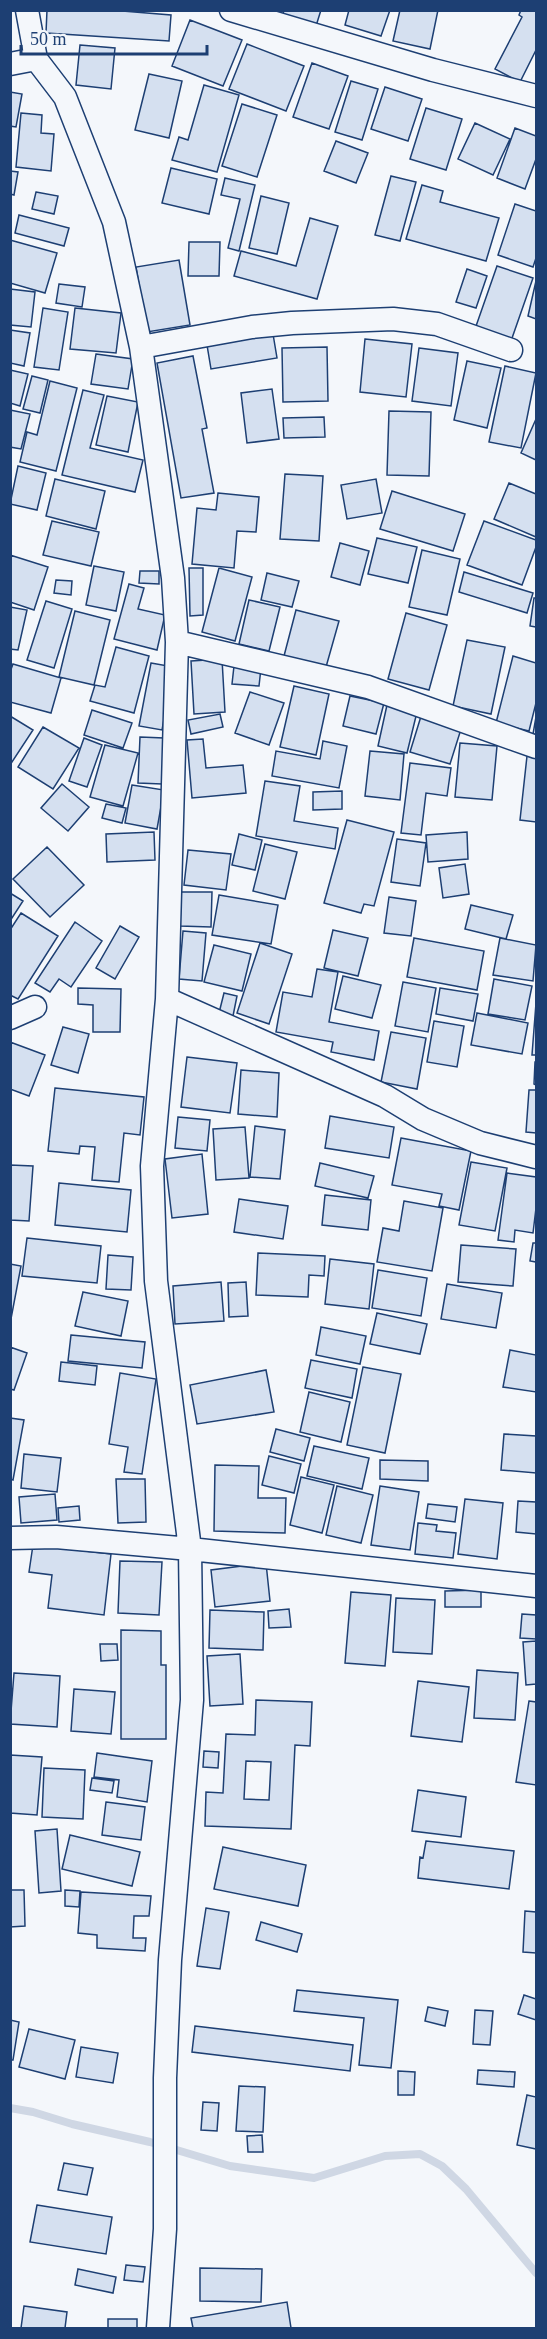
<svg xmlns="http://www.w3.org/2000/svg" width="547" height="2339" viewBox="0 0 547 2339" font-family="'Times New Roman',serif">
<rect width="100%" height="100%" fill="#f4f7fb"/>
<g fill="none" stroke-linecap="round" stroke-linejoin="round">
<!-- stream -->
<path stroke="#cfd7e4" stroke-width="8" d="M10,2108l23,4 39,12 78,18 80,24 84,12 71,-22 35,-2 22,12 24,23 70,84"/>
</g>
<!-- building -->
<path fill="#d5e0f0" stroke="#1d3f73" stroke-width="1.5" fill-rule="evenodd" d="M47,10h63l61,5 -2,26 -123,-8z
M284,10h37l-5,16 -34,-9z
M349,10h41l-9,26 -36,-11z
M400,10h38l-8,39 -37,-8z
M521,10h15v40l-16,32 -25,-13 27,-52 -3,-2z
M190,20l52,20 -19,46 -51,-20z
M247,44l57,22 -18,45 -57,-22z
M80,45l35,3 -4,41 -35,-4z
M312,63l36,13 -19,53 -36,-12z
M149,74l33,7 -13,57 -34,-8z
M351,81l27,8 -16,51 -27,-8z
M204,85l35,10 -22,77 -45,-12 7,-23 9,3z
M385,87l37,12 -14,42 -37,-12z
M10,92l12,2 -6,33 -6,-1z
M242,104l35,11 -20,62 -35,-11z
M426,108l36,11 -16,51 -36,-11z
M21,113l21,2 -1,18 13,1 -3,37 -35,-4z
M475,123l35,16 -17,36 -35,-16z
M515,128l21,8v23l-11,30 -28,-11z
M336,141l32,12 -12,30 -32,-12z
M171,168l46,11 -8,35 -47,-11z
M10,171l8,1 -4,23 -4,-1z
M391,176l25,6 -16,59 -25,-6z
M225,178l30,7 -16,66 -11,-3 12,-49 -19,-4z
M422,185l21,6 -3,11 59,16 -13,43 -80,-22z
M36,192l22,4 -4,18 -22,-5z
M261,196l28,7 -12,51 -28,-6z
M515,204l21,7v47l-3,9 -35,-12z
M19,215l50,13 -5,18 -49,-13z
M310,218l28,8 -21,73 -83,-23 7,-25 55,15z
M10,240l47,13 -12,40 -35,-10z
M189,242h31l-1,34h-31z
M179,260l11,65 -43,7 -11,-65z
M497,266l36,12 -22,63 -36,-12z
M467,269l20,7 -11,32 -20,-6z
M536,281v38l-8,-3z
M59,284l26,3 -3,20 -26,-4z
M10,289l25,3 -4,35 -21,-2z
M43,308l25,4 -9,58 -25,-3z
M75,308l46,5 -5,40 -46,-4z
M10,330l20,3 -6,33 -14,-3z
M273,334l4,24 -66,11 -4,-24z
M365,339l47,5 -6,53 -46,-5z
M327,347l1,54 -45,1 -1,-54z
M419,348l39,5 -7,53 -39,-5z
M96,354l37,5 -5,30 -37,-5z
M193,356l14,72 -5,1 12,64 -33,5 -24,-135z
M467,361l34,7 -14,60 -33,-8z
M505,366l31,7 -15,75 -32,-6z
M10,370l18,4 -8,32 -10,-3z
M32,376l16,4 -8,33 -17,-4z
M50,381l27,7 -21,83 -36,-9 7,-30 10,3z
M272,389l7,50 -32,4 -6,-50z
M83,390l21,5 -14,53 53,12 -8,32 -73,-17z
M107,396l31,6 -10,50 -32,-7z
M10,410l20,4 -9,35 -11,-2z
M389,411l42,1 -2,64 -42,-1z
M324,417l1,20 -41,1 -1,-20z
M536,419v41l-15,-7z
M18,466l28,7 -9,37 -27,-6z
M285,474l38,2 -4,65 -39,-2z
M55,479l50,12 -9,38 -50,-13z
M376,479l6,34 -35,6 -6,-34z
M509,483l27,11v43l-42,-18z
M392,491l73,23 -12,37 -73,-22z
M218,493l41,4 -3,35 -19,-1 -3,37 -42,-4 5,-56 19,2z
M52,521l47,11 -8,34 -48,-11z
M484,521l52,19v7l-14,38 -55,-20z
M377,538l40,9 -9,36 -40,-9z
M340,543l29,8 -9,34 -29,-8z
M422,550l38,9 -13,56 -38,-8z
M10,555l38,12 -14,43 -24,-8z
M94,566l30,6 -8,39 -30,-6z
M189,568h14v47l-13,1z
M219,568l33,9 -17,64 -33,-9z
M140,571h19v13l-20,-1z
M464,572l69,21 -6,20 -68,-21z
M267,573l32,8 -7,26 -31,-7z
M56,580l16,1 -1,14 -17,-2z
M129,584l15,4 -6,21 27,6 -8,35 -43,-11z
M534,598h2v29l-6,-1z
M249,600l31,7 -11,44 -30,-7z
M46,601l26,8 -18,59 -27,-8z
M10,607l17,3 -9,40 -8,-1z
M296,610l43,11 -13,46 -42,-11z
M75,611l35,9 -16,65 -35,-8z
M406,613l41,12 -18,65 -41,-11z
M467,640l38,7 -14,67 -38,-8z
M116,647l33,9 -15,57 -44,-12 5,-16 10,2z
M513,656l23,7v40l-7,28 -33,-8z
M222,659l3,53 -31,2 -3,-53z
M151,663l23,4 -12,63 -23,-4z
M13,664l48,14 -10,35 -41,-11v-30z
M234,666l27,2 -2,18 -27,-2z
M294,686l35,8 -13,61 -36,-8z
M250,692l34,11 -15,42 -34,-12z
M350,696l34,7 -8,31 -33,-8z
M387,705l30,7 -10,41 -29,-7z
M92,710l40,13 -9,25 -39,-13z
M422,713l40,13 -12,38 -40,-12z
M220,714l3,13 -32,7 -3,-14z
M10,716l23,14 -23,35z
M536,717v18l-3,-1z
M43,727l36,21 -26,41 -35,-22z
M140,737l24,1 -2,46 -24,-1z
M84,738l18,7 -15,42 -18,-6z
M203,739l3,29 37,-3 3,28 -54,5 -5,-58z
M323,741l24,5 -8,42 -67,-12 4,-25 44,8z
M460,743l37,3 -5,54 -37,-3z
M105,745l33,8 -15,53 -33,-9z
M370,751l34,3 -4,46 -35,-4z
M527,756l9,1v65l-16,-2z
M410,763l41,5 -4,28 -21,-3 -5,42 -20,-2z
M265,781l35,5 -6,35 44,7 -3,21 -79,-13z
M62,784l27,23 -21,24 -27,-23z
M132,785l32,5 -7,39 -32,-6z
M342,791v18l-29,1v-18z
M106,804l20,4 -4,15 -20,-5z
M347,820l47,12 -20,74 -10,-2 -3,9 -37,-10z
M154,832l1,28 -48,2 -1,-28z
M467,832l1,27 -40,3 -2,-27z
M239,834l23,6 -7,30 -23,-5z
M397,839l29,4 -6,43 -29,-4z
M265,844l32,8 -12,47 -32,-8z
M47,847l37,38 -34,32 -37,-38z
M188,850l43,4 -5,36 -42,-5z
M465,864l4,30 -26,4 -4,-30z
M181,892h31l-1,35 -31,-1z
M10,893l13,8 -13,20z
M219,895l59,10 -7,39 -59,-9z
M389,897l27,4 -5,35 -27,-3z
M471,905l42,10 -7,24 -41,-10z
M21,913l37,23 -40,63 -8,-4v-65z
M75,922l27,19 -31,46 -12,-8 -9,13 -15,-9z
M120,926l19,11 -24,42 -19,-11z
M333,930l35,8 -10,38 -34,-8z
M183,931l23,2 -4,48 -23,-2z
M414,938l70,13 -7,39 -70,-13z
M500,938l36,7 -3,36 -40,-6z
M260,943l32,11 -23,70 -32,-11z
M214,945l37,9 -9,37 -38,-9z
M317,969l21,3 -9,50 50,9 -5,29 -43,-8 2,-10 -57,-10 7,-40 29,5z
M343,976l38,9 -9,33 -37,-9z
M494,979l38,7 -7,34 -37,-6z
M403,982l33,6 -8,44 -33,-6z
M78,988l43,1 -1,43h-27v-27l-15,-1z
M440,988l38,6 -5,27 -37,-7z
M224,993l13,3 -4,20 -14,-3z
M536,1003v52h-4z
M477,1013l51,10 -6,31 -51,-9z
M434,1021l30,5 -7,41 -30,-5z
M63,1027l26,7 -11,39 -27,-8z
M391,1032l35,6 -9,51 -36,-7z
M10,1042l35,13 -16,41 -19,-7z
M187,1057l50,6 -7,50 -49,-6z
M535,1062h1v23l-2,-1z
M241,1070l38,3 -2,44 -39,-3z
M55,1088l89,9 -4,38 -16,-2 -5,49 -27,-2 3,-33 -15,-1 -1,8 -31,-3z
M529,1090h7v43l-10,-1z
M330,1116l64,11 -5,31 -64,-10z
M178,1117l32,3 -3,31 -32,-3z
M255,1126l30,4 -5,49 -30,-2z
M245,1127l4,51 -33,2 -3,-51z
M401,1138l70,13 -12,59 -20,-4 3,-12 -50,-9z
M202,1154l6,60 -36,4 -7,-59z
M471,1162l36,6 -12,63 -36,-6z
M320,1163l54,13 -6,22 -53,-12z
M10,1165l23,1 -4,55 -19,-1z
M507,1173l29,4v31l-3,25 -18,-3 -1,12 -16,-2z
M59,1183l72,7 -4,42 -72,-7z
M325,1195l46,5 -3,30 -46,-5z
M239,1199l49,7 -5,33 -49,-7z
M404,1201l39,7 -11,63 -55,-9 6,-34 16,3z
M27,1238l74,8 -4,37 -75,-7z
M533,1243h3v19l-6,-1z
M461,1245l55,4 -3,37 -55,-4z
M258,1253l67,3 -1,20 -15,-1 -1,22 -52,-2z
M108,1255l25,2 -2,33 -25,-1z
M330,1259l44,5 -5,45 -44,-5z
M10,1264l11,2 -11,58z
M378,1270l49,8 -6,38 -49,-8z
M221,1282l3,39 -49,3 -2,-38z
M246,1282l2,34 -19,1 -1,-34z
M447,1284l55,9 -6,35 -55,-9z
M83,1292l45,9 -7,35 -46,-10z
M377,1313l50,11 -7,30 -50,-10z
M321,1327l45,9 -6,28 -44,-9z
M71,1335l74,7 -3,26 -74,-7z
M10,1347l17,6 -13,37 -4,-1z
M510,1350l26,5v37l-33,-5z
M311,1360l46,9 -5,29 -47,-10z
M61,1362l36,4 -2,19 -36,-4z
M363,1367l38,7 -16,79 -38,-8z
M266,1370l8,42 -77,12 -7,-39z
M120,1373l36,6 -14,95 -18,-2 4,-25 -19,-3z
M309,1392l41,10 -9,40 -41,-10z
M10,1418l14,2 -11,60 -3,-1z
M276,1429l34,9 -6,23 -34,-9z
M504,1434l32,2v37l-35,-3z
M314,1446l55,12 -7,31 -55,-13z
M24,1454l37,4 -4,34 -36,-4z
M269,1456l32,8 -7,29 -32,-8z
M380,1460l48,1v20l-48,-2z
M215,1465l44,1 -1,32h28l-1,35 -71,-2z
M301,1477l33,8 -12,48 -32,-8z
M116,1479h29l1,43 -28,1z
M337,1486l36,9 -12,48 -35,-8z
M380,1486l39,6 -9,58 -39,-5z
M55,1494l2,26 -36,3 -2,-26z
M465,1499l38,4 -6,56 -39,-5z
M518,1501l18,1v32l-20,-2z
M428,1504l29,3 -2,15 -29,-4z
M79,1506l1,14 -21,2 -1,-14z
M418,1523l19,2 -1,6 20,2 -3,25 -38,-4z
M33,1545l78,9 -7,61 -56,-7 4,-33 -23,-3z
M120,1561l42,1 -3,53 -41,-2z
M266,1563l4,38 -55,6 -4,-37z
M481,1590v17h-36v-16z
M351,1592l40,3 -6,71 -40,-3z
M396,1598l39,2 -3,54 -39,-2z
M289,1609l2,18 -22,1 -1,-17z
M210,1610l54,2 -1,38 -54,-2z
M522,1614l14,1v24l-16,-1z
M121,1630l40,1v34h5v74h-45z
M536,1641v43l-10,1 -3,-43z
M100,1644h17l1,16 -17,1z
M240,1654l3,50 -33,2 -3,-50z
M477,1670l41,3 -3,47 -41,-2z
M14,1673l46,3 -3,51 -47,-3z
M418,1681l51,6 -7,55 -51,-6z
M74,1689l41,3 -4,42 -40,-3z
M256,1700l56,2 -2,44 -15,-1 -4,84 -86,-3 1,-34 17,1 3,-59 29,1zM246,1761l25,1 -2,38 -25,-1z
M529,1701l7,1v83l-20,-3z
M204,1751l15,1 -1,16 -15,-1z
M97,1753l55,8 -5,41 -30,-5 2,-17 -25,-3z
M10,1755l32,2 -5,58 -27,-2z
M44,1768l41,2 -2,49 -41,-2z
M92,1778l22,3 -2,12 -22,-3z
M418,1790l48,7 -5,40 -49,-6z
M106,1802l39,5 -4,33 -39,-5z
M57,1829l4,62 -22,2 -4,-62z
M70,1835l70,17 -8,34 -70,-17z
M426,1841l88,10 -5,38 -91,-11 2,-21 3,1z
M223,1847l83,18 -8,41 -84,-17z
M10,1890h14l1,36 -15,1z
M65,1890l15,1 -1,16 -14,-1z
M81,1892l70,4 -2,20h-15l-1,22h13l-1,13 -48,-3v-13l-19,-2z
M206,1908l23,4 -9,57 -23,-3z
M525,1911l11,1v41l-13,-1z
M261,1922l41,12 -5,18 -41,-12z
M297,1990l101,10 -7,68 -32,-3 5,-47 -70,-7z
M524,1995l12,4v21l-18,-6z
M428,2007l20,4 -3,15 -20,-5z
M475,2010l18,1 -3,34 -17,-1z
M10,2020l9,2 -6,38h-3z
M195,2026l158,19 -3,26 -158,-19z
M29,2029l46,11 -10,39 -46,-12z
M81,2047l37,6 -5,30 -37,-6z
M478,2070l37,2 -1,15 -37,-3z
M398,2071l17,1 -1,23h-16z
M239,2086l26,1 -2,45 -27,-1z
M527,2095l9,2v52l-19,-4z
M203,2102l16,1 -2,28 -16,-1z
M262,2135l1,17h-15l-1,-16z
M64,2163l29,5 -6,27 -29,-5z
M37,2205l75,12 -6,37 -76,-12z
M126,2265l19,2 -2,15 -19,-2z
M200,2268l62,1 -1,33 -61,-1z
M78,2269l38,8 -3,16 -38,-8z
M287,2302l4,26h-98l-2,-10z
M24,2306l43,6 -2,16h-44z
M108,2319h29v9h-29z"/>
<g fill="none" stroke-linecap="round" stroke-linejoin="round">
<!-- minor casing -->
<g stroke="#1d3f73" stroke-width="25">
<path id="minor" d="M27,10l9,49 29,38 49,125 27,125 32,231 4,64 -10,357 -15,167 4,115 34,268 2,151 -22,260 -5,118v151l-7,99
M231,10l202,60 103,26
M10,64l26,-5
M141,347l111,-20 40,-4 101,-4 44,5 74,26
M177,642l191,45 168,60
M167,999l218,97 38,23 57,24 56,14
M10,1018l25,-11
M10,1538l46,-1 134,12 346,37"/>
</g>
<!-- minor -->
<use href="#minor" stroke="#f4f7fb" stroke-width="22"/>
</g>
<!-- border -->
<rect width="547" height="2339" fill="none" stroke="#1d3f73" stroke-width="24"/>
<!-- scale -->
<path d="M21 45v9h186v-9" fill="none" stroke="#1d3f73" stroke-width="3"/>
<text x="30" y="45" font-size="18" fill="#1d3f73" stroke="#f4f7fb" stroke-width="4.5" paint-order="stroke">50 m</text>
</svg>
